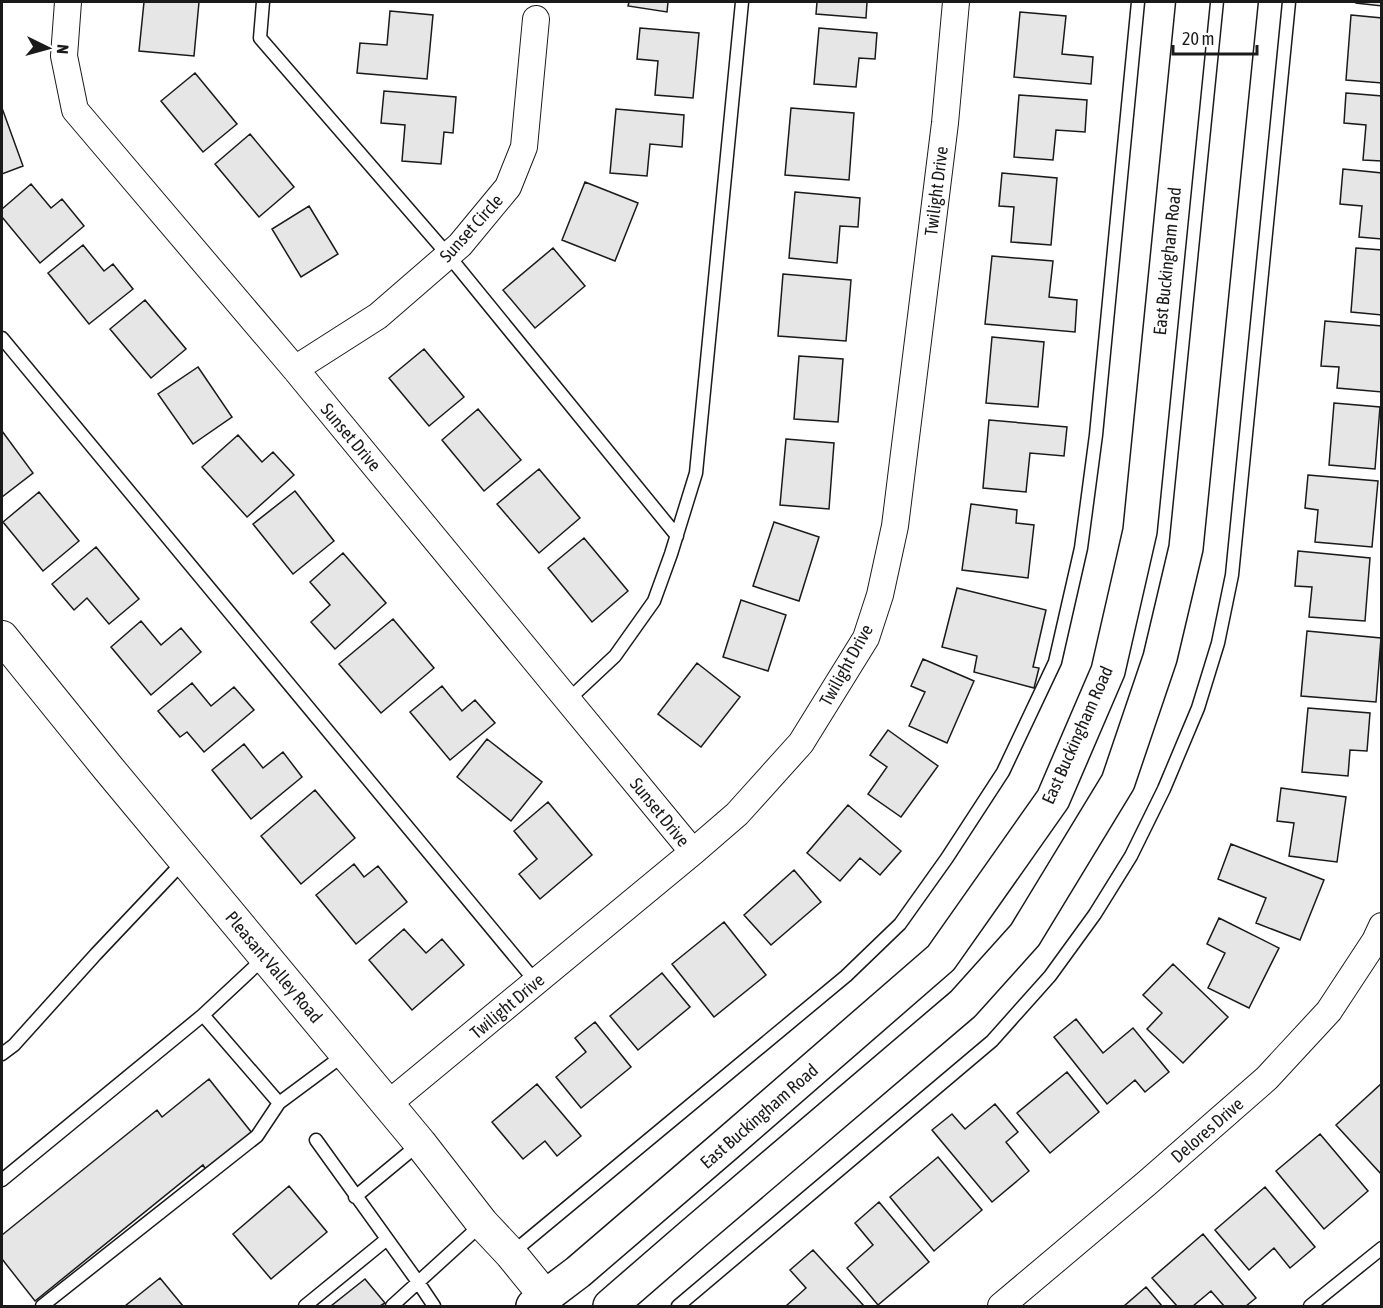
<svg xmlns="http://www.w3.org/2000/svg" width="1383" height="1308" viewBox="0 0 1383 1308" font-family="'Asap Condensed',sans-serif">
<rect width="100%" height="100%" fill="#fff"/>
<!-- building -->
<path fill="#e6e6e6" stroke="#1a1a1a" stroke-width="1.5" d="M144,2h55l-5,54 -55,-5z
M629,2h39l-1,10 -39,-6z
M817,2h50l-1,16 -50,-4z
M1356,2h26v4l-26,-3z
M390,11l43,4 -6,64 -70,-6 3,-30 27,2z
M1020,12l46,4 -4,38 31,3 -2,27 -77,-7z
M1351,15l31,3v65l-36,-3z
M640,28l59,5 -6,65 -38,-3 3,-34 -21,-2z
M819,28l58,5 -2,26 -16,-1 -3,29 -42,-3z
M195,73l42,51 -34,28 -42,-51z
M384,91l72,6 -3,36 -9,-1 -3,32 -39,-3 3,-36 -24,-2z
M1346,93l36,3v65l-19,-1 3,-35 -22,-2z
M1019,95l68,5 -2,32 -29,-2 -3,30 -39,-3z
M2,108l21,58 -21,8z
M791,108l63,5 -5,67 -64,-5z
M616,109l68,6 -2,32 -32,-3 -3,32 -37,-3z
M250,134l44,53 -35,30 -44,-53z
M1343,169l39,4v66l-23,-2 3,-31 -22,-2z
M1002,173l55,5 -6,67 -40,-3 3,-35 -15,-1z
M585,182l53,21 -23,58 -53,-21z
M31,184l20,24 11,-9 22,27 -44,37 -38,-46v-8z
M795,192l65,6 -2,29 -18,-1 -3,37 -48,-5z
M309,206l29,48 -37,23 -29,-48z
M83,245l21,26 9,-7 20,25 -44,35 -41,-51z
M553,248l32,38 -50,42 -32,-38z
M1356,248l26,2v65l-31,-3z
M992,256l61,5 -4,36 28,3 -2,32 -90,-8z
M783,274l68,6 -5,61 -68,-5z
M145,300l41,49 -35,29 -41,-49z
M1325,321l57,5v66l-45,-4 2,-21 -18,-1z
M992,337l52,5 -6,65 -52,-4z
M424,349l40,48 -35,29 -40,-48z
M799,356l44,3 -5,63 -44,-3z
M198,367l34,50 -39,27 -35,-50z
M1334,403l46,4 -5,62 -46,-4z
M478,409l43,51 -37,31 -42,-51z
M989,420l78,7 -3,29 -34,-3 -4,39 -43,-4z
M2,431l31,42 -31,24z
M238,435l24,27 11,-10 21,23 -47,42 -45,-50z
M786,439l48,4 -5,66 -49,-4z
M539,469l41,49 -41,35 -42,-49z
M1308,475l70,6 -6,66 -57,-5 3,-32 -13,-2z
M295,491l39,50 -41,33 -40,-50z
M39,492l40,49 -36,30 -40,-49z
M971,504l46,6 -1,13 18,2 -6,53 -66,-8z
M774,522l45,15 -20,64 -46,-15z
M584,538l44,53 -36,31 -44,-54z
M96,547l43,52 -30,25 -22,-26 -13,12 -22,-26z
M1298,551l72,7 -5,63 -56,-4 3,-30 -17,-1z
M343,553l43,50 -51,46 -24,-27 19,-17 -20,-23z
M957,588l89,22 -13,57 6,1 -5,20 -60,-16 3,-16 -35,-9z
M741,600l45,15 -18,56 -45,-14z
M393,619l41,49 -53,45 -42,-49z
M141,621l20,24 20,-17 20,24 -50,43 -40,-48z
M1307,631l74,7 -5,64 -75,-6z
M923,659l51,22 -27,62 -38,-17 16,-34 -14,-6z
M697,663l43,34 -39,50 -43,-33z
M192,683l19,23 23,-19 20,23 -50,42 -17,-20 -7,5 -22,-26z
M442,686l20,25 13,-11 20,23 -45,37 -40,-48z
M1308,708l62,5 -3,38 -17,-1 -2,26 -46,-4z
M888,730l50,36 -37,51 -33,-23 19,-27 -17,-12z
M487,739l55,43 -31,39 -54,-44z
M244,744l19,24 20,-16 19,25 -51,42 -39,-49z
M1281,788l65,9 -9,65 -48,-6 5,-33 -17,-2z
M315,790l40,48 -54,46 -40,-48z
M548,802l44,53 -52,44 -21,-25 18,-15 -23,-28z
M848,805l53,46 -21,24 -20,-17 -20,23 -33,-28z
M1231,844l93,36 -24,60 -44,-17 10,-25 -48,-19z
M354,864l10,13 14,-11 29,36 -51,42 -40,-49z
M794,870l27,32 -50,43 -27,-30z
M1219,918l60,30 -30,60 -41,-20 17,-35 -18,-9z
M724,922l42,53 -52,42 -42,-53z
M404,929l22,24 16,-14 22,26 -52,45 -43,-50z
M1173,964l55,53 -45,46 -36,-34 15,-16 -19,-18z
M662,973l28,34 -52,43 -28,-34z
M1076,1019l27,34 30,-25 36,44 -24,20 -10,-12 -28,24 -53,-67z
M595,1022l36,45 -50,41 -25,-31 30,-25 -11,-14z
M1067,1072l32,40 -49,41 -33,-40z
M209,1079l43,54 -46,37 -3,-5 -168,136 -33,-42v-24l155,-125 5,7z
M1382,1083v92l-46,-50z
M537,1084l44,52 -24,20 -12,-15 -22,18 -31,-37z
M995,1104l23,28 -12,10 23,29 -37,31 -60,-72 20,-16 13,15z
M1320,1134l48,57 -44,38 -48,-58z
M938,1157l44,53 -48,41 -44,-54z
M289,1186l38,46 -56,47 -38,-45z
M1265,1187l50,60 -25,21 -16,-20 -25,22 -34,-40z
M879,1202l50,60 -51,43 -31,-37 26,-23 -18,-22z
M1203,1234l53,64 -10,8h-22l-13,-15 -18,15h-16l-25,-28z
M813,1250l51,56h-78l20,-18 -16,-18z
M160,1278l23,28h-58z
M365,1279l20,24 -5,3h-49z
M1146,1287l16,19h-38z"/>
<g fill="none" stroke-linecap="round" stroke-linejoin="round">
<!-- service casing -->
<g stroke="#1a1a1a" stroke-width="15">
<path id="service" d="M263,2l-3,36 188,217 229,281
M2,338l534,644
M568,700l47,-44 39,-55 17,-47 25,-81 46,-471
M203,1015l76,88 66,-49
M2,1054l12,-9 82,-91 88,-93
M316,1140l102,142 16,24
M2,1180l201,-165 61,-57
M355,1197l64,-53
M512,1253l334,-277 54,-52 47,-66 56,-86 52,-110 26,-114 15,-113 42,-433
M42,1306l215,-170 22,-33
M305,1306l82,-67
M392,1306l90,-82
M678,1306l314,-265 58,-65 45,-62 36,-58 33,-67 34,-81 20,-65 14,-68 57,-573
M1310,1306l72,-58"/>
</g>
<!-- minor casing -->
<g stroke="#1a1a1a" stroke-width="28">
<path id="minor" d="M68,2l-4,54 11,54 220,259 398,483
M295,369l83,-53 82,-71 48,-58 16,-40 12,-128
M388,1104l305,-252 44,-38 64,-71 65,-105 14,-43 15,-69 50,-403 11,-121
M1001,1306l146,-123 120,-105 62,-67 46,-70 7,-15"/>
</g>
<!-- tertiary casing -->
<g stroke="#1a1a1a" stroke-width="34">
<path id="tertiary" d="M2,637l106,131 312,375 62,80 29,31 35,43"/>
</g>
<!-- secondary casing -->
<g stroke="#1a1a1a" stroke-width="36">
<path id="secondary" d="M533,1306l45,-34 149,-128 214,-186 112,-159 55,-128 32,-140 53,-529
M610,1306l83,-72 270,-230 62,-69 93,-153 42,-124 26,-110 55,-546"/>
</g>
<!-- service -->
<use href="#service" stroke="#fff" stroke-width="12"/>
<!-- minor -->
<use href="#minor" stroke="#fff" stroke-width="26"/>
<!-- tertiary -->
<use href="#tertiary" stroke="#fff" stroke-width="32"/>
<!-- secondary -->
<use href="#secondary" stroke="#fff" stroke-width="33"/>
</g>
<g text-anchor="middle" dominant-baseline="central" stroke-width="4.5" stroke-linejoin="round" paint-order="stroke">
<!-- street labels -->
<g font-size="18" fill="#1a1a1a" stroke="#fff">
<text transform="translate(936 191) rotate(-83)">Twilight Drive</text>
<text transform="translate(471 228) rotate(-48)">Sunset Circle</text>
<text transform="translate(1167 261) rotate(-84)">East Buckingham Road</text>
<text transform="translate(351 437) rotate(50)">Sunset Drive</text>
<text transform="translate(846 665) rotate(-61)">Twilight Drive</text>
<text transform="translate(1077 735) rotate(-66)">East Buckingham Road</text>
<text transform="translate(660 812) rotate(51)">Sunset Drive</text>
<text transform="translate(274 967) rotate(50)">Pleasant Valley Road</text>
<text transform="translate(507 1006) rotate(-40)">Twilight Drive</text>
<text transform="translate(759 1116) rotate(-41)">East Buckingham Road</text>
<text transform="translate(1207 1130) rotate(-41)">Delores Drive</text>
</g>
</g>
<!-- border -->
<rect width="1383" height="1308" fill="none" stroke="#1a1a1a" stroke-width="6"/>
<!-- north arrow -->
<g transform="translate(48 48) rotate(95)" stroke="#ffffff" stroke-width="4.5" paint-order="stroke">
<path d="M0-4.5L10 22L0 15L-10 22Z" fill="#1a1a1a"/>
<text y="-9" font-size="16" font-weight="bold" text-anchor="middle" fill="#1a1a1a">N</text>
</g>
<!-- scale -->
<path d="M1173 45v9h84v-9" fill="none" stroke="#1a1a1a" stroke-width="3"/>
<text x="1182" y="45" font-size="18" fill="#1a1a1a" stroke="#ffffff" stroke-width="4.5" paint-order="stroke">20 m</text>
</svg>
